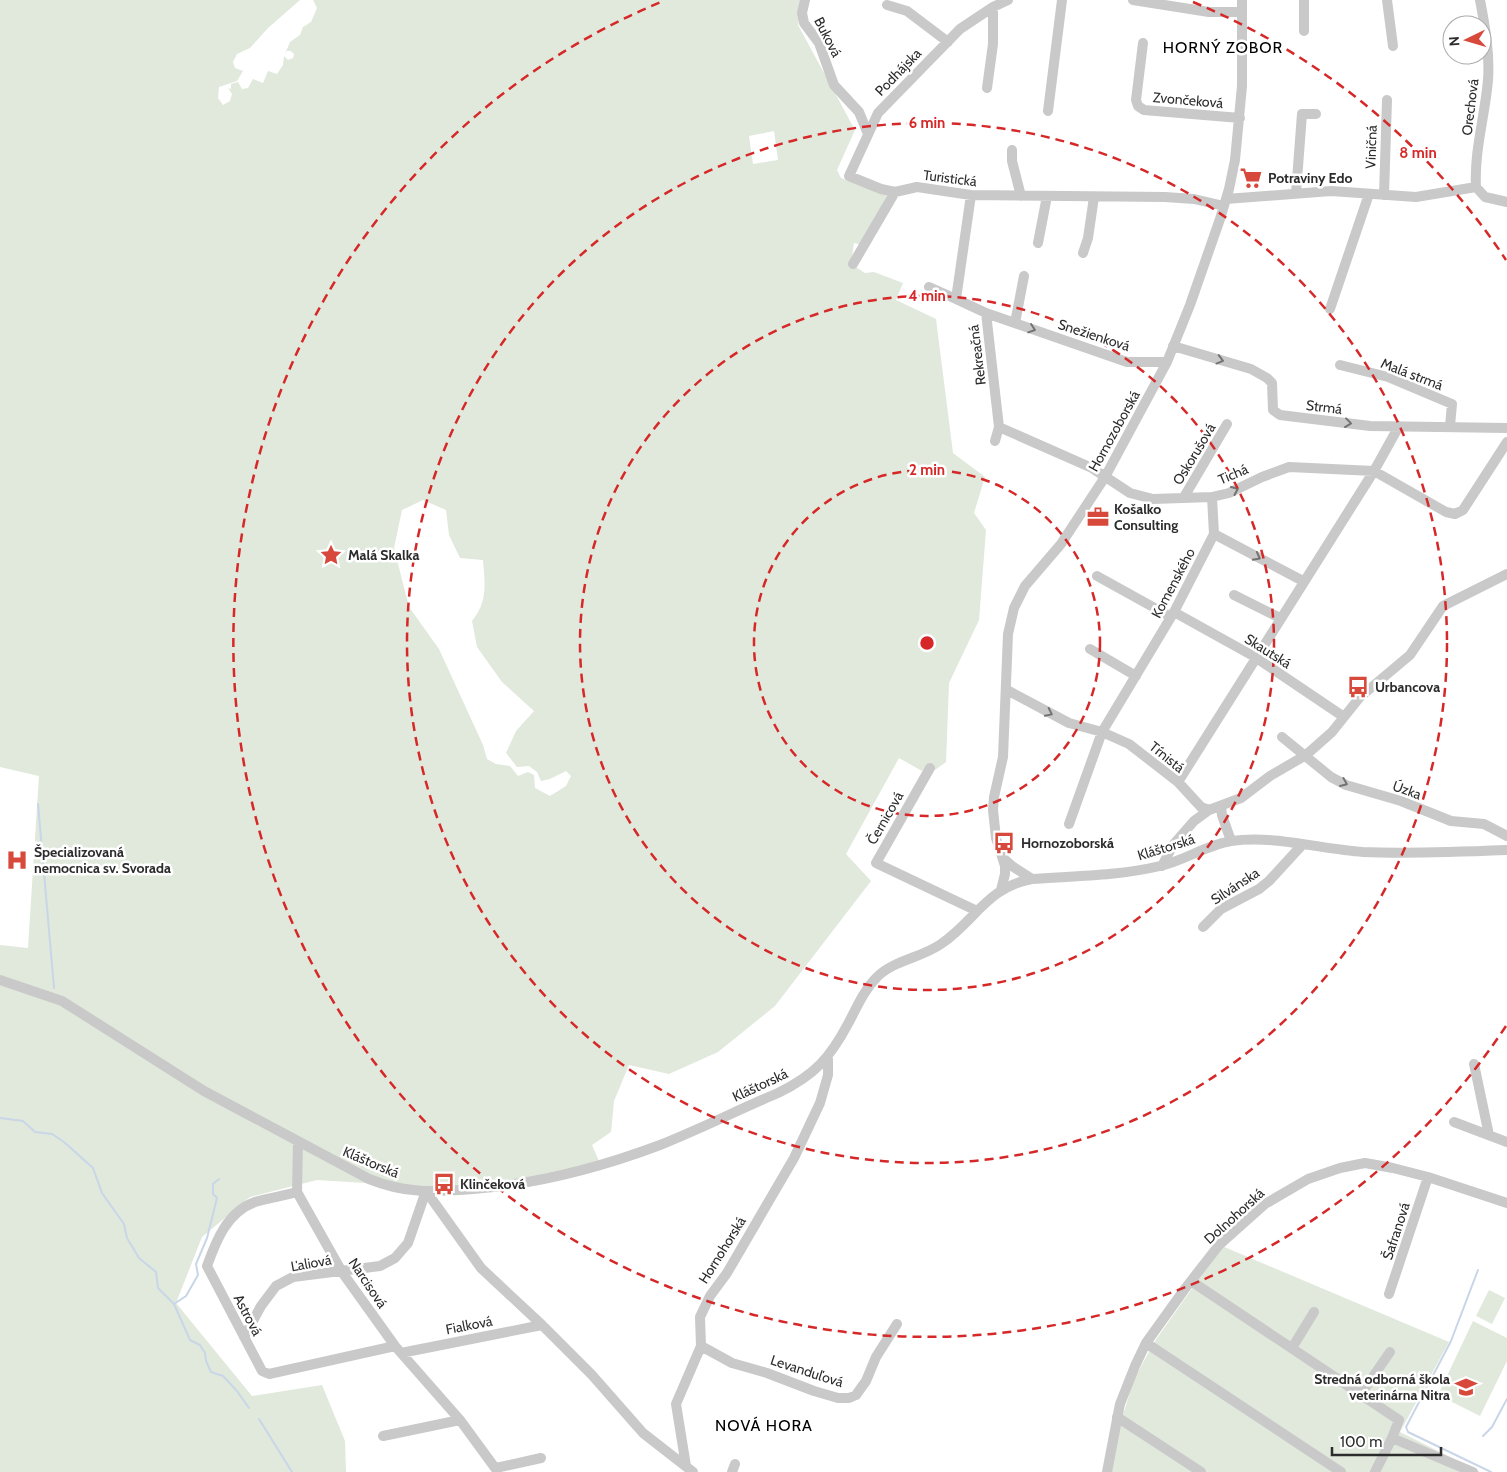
<svg xmlns="http://www.w3.org/2000/svg" width="1507" height="1472" viewBox="0 0 1507 1472" font-family="Cabin,sans-serif">
<rect width="100%" height="100%" fill="#fff"/>
<!-- green -->
<path fill="#e0e9db" fill-rule="evenodd" d="M0,0h300l-32,28 -18,20 -13,6 -4,8 2,6 8,3 -6,10 -18,6 -1,11 5,7 7,-4 2,-7 -4,-6 3,1v-5l7,-2 4,7 6,-1 5,-9 10,4 5,-12 9,3 6,-9 1,-9 4,4 5,-2 1,-4 -3,-3h-4l-2,3 5,-12 10,-7 3,-8 8,-5 6,-14 -4,-8h489l-4,25 57,105 -18,40 4,8 46,17 -25,50 -8,-2 -3,21 14,9 9,-1 29,11 -7,17 40,19 17,134 32,24 -11,36 12,17 -7,90 -30,63 -3,79 -11,8 -8,-5 -5,6 -23,-13 -53,96 25,27 -96,125 -57,46 -49,22 -40,-9 -15,36 -3,31 -19,13 7,16 -51,15 -89,13 -142,-9 -67,17 -48,40 -26,66 76,93 70,-11 23,56 1,31h-346v-527l28,3 11,-172 -39,-9zM774,131l4,29 -25,4 -4,-28zM423,500l23,10 3,25 11,23 23,2c2,24 5,41 -11,61l5,26 25,35 32,29 -18,20 -10,22 11,14 12,-1 8,6 4,9 9,-2 16,-8 5,5 -5,10 -16,10 -15,-8 -1,-13 -6,-3 -10,4 -8,-10 -14,-2 -9,-5 -4,-14 -44,-96 -30,-42 -15,-59 8,-38z
M1222,1246l227,96 -49,90 80,40h-371l8,-37 17,-56 21,-38z
M1489,1290l16,8 -13,26 -16,-8z
M1473,1321l34,17v23l-27,55 -42,-21z"/>
<g fill="none" stroke-linecap="round" stroke-linejoin="round">
<!-- stream -->
<path stroke="#c8d6e8" stroke-width="2" d="M38,804l16,184
M0,1118l23,3 12,11 17,2 12,8 29,26 9,25 22,31 3,14 12,20 17,14 2,16 16,16 16,36 10,5 5,8 1,8 5,11 12,4 14,15 12,17
M1478,1270l-27,71 -45,86 2,5 83,40
M174,1304l12,-8 12,-21 -2,-11 11,-26 10,-40 -4,-4v-10l6,-5
M259,1419l33,53
M1483,1436l9,-9 15,-28"/>
<!-- minor -->
<path stroke="#c9c9c9" stroke-width="10" d="M805,0l-3,13 2,10 15,20 15,42 25,27 9,22
M1008,0l-15,7 -33,22 -82,84 -29,63 32,13 14,3 22,-5 54,8 194,2 29,2 30,7
M1133,0l76,12h33
M1304,0v31
M1387,0l6,46
M887,5l20,6 41,31
M1143,43l-7,57 2,6 6,4 96,8
M987,88l6,-44v-37
M1048,111l14,-111
M1012,150v11l9,35
M1476,187c-2,-36 9,-71 12,-107 2,-26 -3,-54 -8,-80
M1476,187l9,10 22,5
M1296,193l6,-79h14
M971,195l-15,104 30,14 141,49h40
M1384,195l3,-95
M1226,199l105,-8 85,6 60,-10
M1038,243l9,-47
M1083,253l5,-15 6,-41
M853,264l42,-72
M929,287l27,12
M1330,309l39,-115
M986,313l13,114 93,41 38,25 23,6 59,-2 17,-4 33,-16 27,-10 85,4 72,41 9,2 8,-4 44,-68
M1015,323l9,-47
M1173,346l78,23 16,9 5,5 1,27 7,5 90,11 137,2
M1340,365l48,12 64,27 -2,22
M995,441l4,-14
M1184,497l43,-73
M1214,534l89,47
M1097,576l74,41
M1234,595l46,23
M1174,612l81,45 89,60
M1090,649l46,27
M1007,690l62,33 33,9 27,12 49,38 23,25 8,3
M1282,737l49,40 15,8 55,16 50,20 33,3 23,12
M930,768l-54,95 101,48
M1178,782l196,-311 25,-45
M1221,806l1,9 9,26
M1069,824l33,-92 72,-120 40,-78 -2,-37
M1003,858l9,8 20,13
M1162,866l11,-21 21,-24 15,-11 32,-12 29,-22 36,-21 26,-23 28,-35 50,-42 33,-49 64,-32
M1001,890l4,-16v-8l-9,-28 -3,-28 1,-13 9,-40 5,-123 6,-26 11,-22 36,-42 44,-67 62,-115 23,-57 30,-86 9,-30 6,-29 7,-74v-86
M1203,927l18,-18 38,-20 10,-8 33,-36
M0,980l62,21 142,90 165,88c37,15 64,13 104,10 64,-5 126,-21 187,-44 40,-16 78,-35 118,-52 37,-18 52,-35 71,-71 8,-15 15,-32 28,-45 17,-17 44,-19 64,-33 34,-23 46,-57 91,-65 42,-3 86,-3 128,-13 24,-5 46,-21 71,-25 44,-6 89,8 132,11 48,2 96,0 144,-2
M1474,1064l15,71
M1454,1122l53,20
M298,1142l-1,50 45,80 53,74 65,74 38,52
M426,1191l55,77 61,57 50,50 51,58 50,39
M297,1192c-14,4 -29,6 -42,10 -28,10 -39,39 -48,64l55,105 7,3 126,-28
M1191,1281l208,139 -7,18
M1389,1294l39,-117
M244,1337l17,-31 15,-20 17,-9 87,-11 15,-8 13,-15 18,-52
M1146,1343l195,129
M701,1346l31,17 35,10 47,18 24,7h11l7,-3 10,-14 10,-24 21,-33
M1292,1348l22,-36
M401,1353l141,-28
M1361,1394l29,-42
M1117,1417l84,55
M383,1436l77,-16
M686,1466l-10,-62 25,-58 -1,-29 10,-21 17,-23 67,-115 26,-55 8,-28v-17
M496,1468l45,-10
M732,1472l3,-8
M1107,1472l13,-68 15,-38 11,-23 38,-53 35,-45 46,-41 43,-25 32,-11 25,-5 28,5 35,9 79,26
M1375,1472l17,-34 81,34"/>
</g>
<!-- one-way arrows -->
<defs><path id="oneway-chevron" d="M-2-3.5L2.5 0L-2 3.5" fill="none" stroke-width="1.6" stroke-linecap="round" stroke-linejoin="round" transform="scale(1.25)"/></defs>
<g stroke="#737373">
<use href="#oneway-chevron" transform="translate(1032 329) rotate(19)"/>
<use href="#oneway-chevron" transform="translate(1220 360) rotate(15)"/>
<use href="#oneway-chevron" transform="translate(1348 423) rotate(7)"/>
<use href="#oneway-chevron" transform="translate(1235 490) rotate(-24)"/>
<use href="#oneway-chevron" transform="translate(1257 557) rotate(28)"/>
<use href="#oneway-chevron" transform="translate(1049 713) rotate(26)"/>
<use href="#oneway-chevron" transform="translate(1344 783) rotate(23)"/>
</g>
<!-- distance rings -->
<g fill="none" stroke="#d62828" stroke-width="2.5" stroke-dasharray="9 6">
<circle cx="927" cy="643" r="173"/>
<circle cx="927" cy="643" r="347"/>
<circle cx="927" cy="643" r="520"/>
<path d="M1506 1026A694 694 0 1 1 661 2M1193 2A694 694 0 0 1 1506 260"/>
</g>
<!-- icons -->
<defs>
<g id="supermarket-bare" transform="scale(1.725)"><path d="M-6-5.5h2.5l.6 2H6L4.5 2H-2.5L-4.4-4H-6ZM-1.5 3.2a1.3 1.3 0 1 0 .1 0ZM3 3.2a1.3 1.3 0 1 0 .1 0Z" fill="#d7493b" stroke="#fff" stroke-width="2.5" paint-order="stroke"/></g>
<g id="office-bare" transform="scale(1.725)"><path d="M-6-3h4V-5.5h4V-3h4V5H-6ZM-1-4.5V-3h2v-1.5ZM-6 0V1H6V0Z" fill="#d7493b" stroke="#fff" stroke-width="2.5" paint-order="stroke"/></g>
<g id="sight-bare" transform="scale(1.725)"><path d="M0-6L1.8-2.2L6-1.7L2.9 1.2L3.7 5.4L0 3.3L-3.7 5.4L-2.9 1.2L-6-1.7L-1.8-2.2Z" fill="#d7493b" stroke="#fff" stroke-width="2.5" paint-order="stroke"/></g>
<g id="bus-bare" transform="scale(1.725)"><path d="M-5-6H5V4H4V6H2V4H-2V6H-4V4H-5ZM-3.5-4V0h7V-4ZM-3.5 1.2v1.5H-2V1.2ZM2 1.2v1.5H3.5V1.2Z" fill="#d7493b" stroke="#fff" stroke-width="2.5" paint-order="stroke"/></g>
<g id="hospital-bare" transform="scale(1.725)"><path d="M-5-5h3v3.5h4V-5h3V5h-3V1.5h-4V5h-3Z" fill="#d7493b" stroke="#fff" stroke-width="2.5" paint-order="stroke"/></g>
<g id="school-bare" transform="scale(1.725)"><path d="M0-5L7-2L0 1L-7-2ZM-4 1L0 2.5L4 1V4Q0 6-4 4Z" fill="#d7493b" stroke="#fff" stroke-width="2.5" paint-order="stroke"/></g>
</defs>
<g fill-rule="evenodd">
<use href="#supermarket-bare" x="1251" y="178"/>
<use href="#office-bare" x="1098" y="517"/>
<use href="#sight-bare" x="331" y="555"/>
<use href="#bus-bare" x="1358" y="687"/>
<use href="#bus-bare" x="1004" y="843"/>
<use href="#hospital-bare" x="17" y="860"/>
<use href="#bus-bare" x="444" y="1184"/>
<use href="#school-bare" x="1466" y="1387"/>
</g>
<g text-anchor="middle" dominant-baseline="central" stroke-width="5" stroke-linejoin="round" paint-order="stroke">
<!-- street labels -->
<g font-size="14" fill="#2c2c2c" stroke="#fff">
<text transform="translate(828 37) rotate(63)">Buková</text>
<text transform="translate(898 72) rotate(-46)">Podhájska</text>
<text transform="translate(1188 100) rotate(5)">Zvončeková</text>
<text transform="translate(1470 107) rotate(-83)">Orechová</text>
<text transform="translate(1371 147) rotate(-88)">Viničná</text>
<text transform="translate(950 178) rotate(7)">Turistická</text>
<text transform="translate(1094 335) rotate(18)">Snežienková</text>
<text transform="translate(977 355) rotate(-97)">Rekreačná</text>
<text transform="translate(1412 374) rotate(21)">Malá strmá</text>
<text transform="translate(1324 407) rotate(7)">Strmá</text>
<text transform="translate(1114 431) rotate(-61)">Hornozoborská</text>
<text transform="translate(1194 454) rotate(-59)">Oskorušová</text>
<text transform="translate(1233 474) rotate(-23)">Tichá</text>
<text transform="translate(1173 583) rotate(-62)">Komenského</text>
<text transform="translate(1268 651) rotate(32)">Skautská</text>
<text transform="translate(1167 757) rotate(39)">Tŕnistá</text>
<text transform="translate(1407 790) rotate(20)">Úzka</text>
<text transform="translate(885 818) rotate(-60)">Černicová</text>
<text transform="translate(1166 847) rotate(-17)">Kláštorská</text>
<text transform="translate(1235 886) rotate(-33)">Silvánska</text>
<text transform="translate(760 1085) rotate(-25)">Kláštorská</text>
<text transform="translate(371 1162) rotate(23)">Kláštorská</text>
<text transform="translate(1234 1216) rotate(-42)">Dolnohorská</text>
<text transform="translate(1396 1231) rotate(-72)">Šafranová</text>
<text transform="translate(722 1250) rotate(-58)">Hornohorská</text>
<text transform="translate(311 1263) rotate(-10)">Ľaliová</text>
<text transform="translate(368 1283) rotate(56)">Narcisová</text>
<text transform="translate(248 1315) rotate(62)">Astrová</text>
<text transform="translate(469 1325) rotate(-11)">Fialková</text>
<text transform="translate(807 1371) rotate(18)">Levanduľová</text>
</g>
<!-- poi labels -->
<g font-size="14" font-weight="bold" fill="#2c2c2c" stroke="#fff" text-anchor="start">
<text x="1268" y="178">Potraviny Edo</text>
<text x="1114" y="509">Košalko<tspan x="1114" dy="16">Consulting</tspan></text>
<text x="348" y="555">Malá Skalka</text>
<text x="1375" y="687">Urbancova</text>
<text x="1021" y="843">Hornozoborská</text>
<text x="34" y="852">Špecializovaná<tspan x="34" dy="16">nemocnica sv. Svorada</tspan></text>
<text x="460" y="1184">Klinčeková</text>
<text x="1450" y="1379" text-anchor="end">Stredná odborná škola<tspan x="1450" dy="16">veterinárna Nitra</tspan></text>
</g>
<!-- quarter labels -->
<g font-size="16" letter-spacing="1" fill="#000" stroke="#fff">
<text x="1223" y="47">HORNÝ ZOBOR</text>
<text x="764" y="1425">NOVÁ HORA</text>
</g>
</g>
<circle cx="927" cy="643" r="8" fill="#d62828" stroke="#fff" stroke-width="2.5"/>
<g font-size="15" text-anchor="middle" font-weight="bold" fill="#d62828" stroke="#fff" stroke-width="5" stroke-linejoin="round" paint-order="stroke">
<text x="927" y="128">6 min</text>
<text x="1418" y="158">8 min</text>
<text x="927" y="301">4 min</text>
<text x="927" y="475">2 min</text>
</g>
<!-- north arrow -->
<g transform="translate(1467 40) rotate(265)"><circle r="24" fill="#ffffff" stroke="#ababab"/>
<path d="M0-4L9 19L0 12L-9 19Z" fill="#d7493b"/>
<text y="-8" font-size="14" font-weight="bold" text-anchor="middle" fill="#2c2c2c">N</text>
</g>
<!-- scale -->
<path d="M1332 1447v8h109v-8" fill="none" stroke="#2c2c2c" stroke-width="2.5"/>
<text x="1340" y="1447" font-size="15" fill="#2c2c2c" stroke="#ffffff" stroke-width="4" paint-order="stroke">100 m</text>
</svg>
